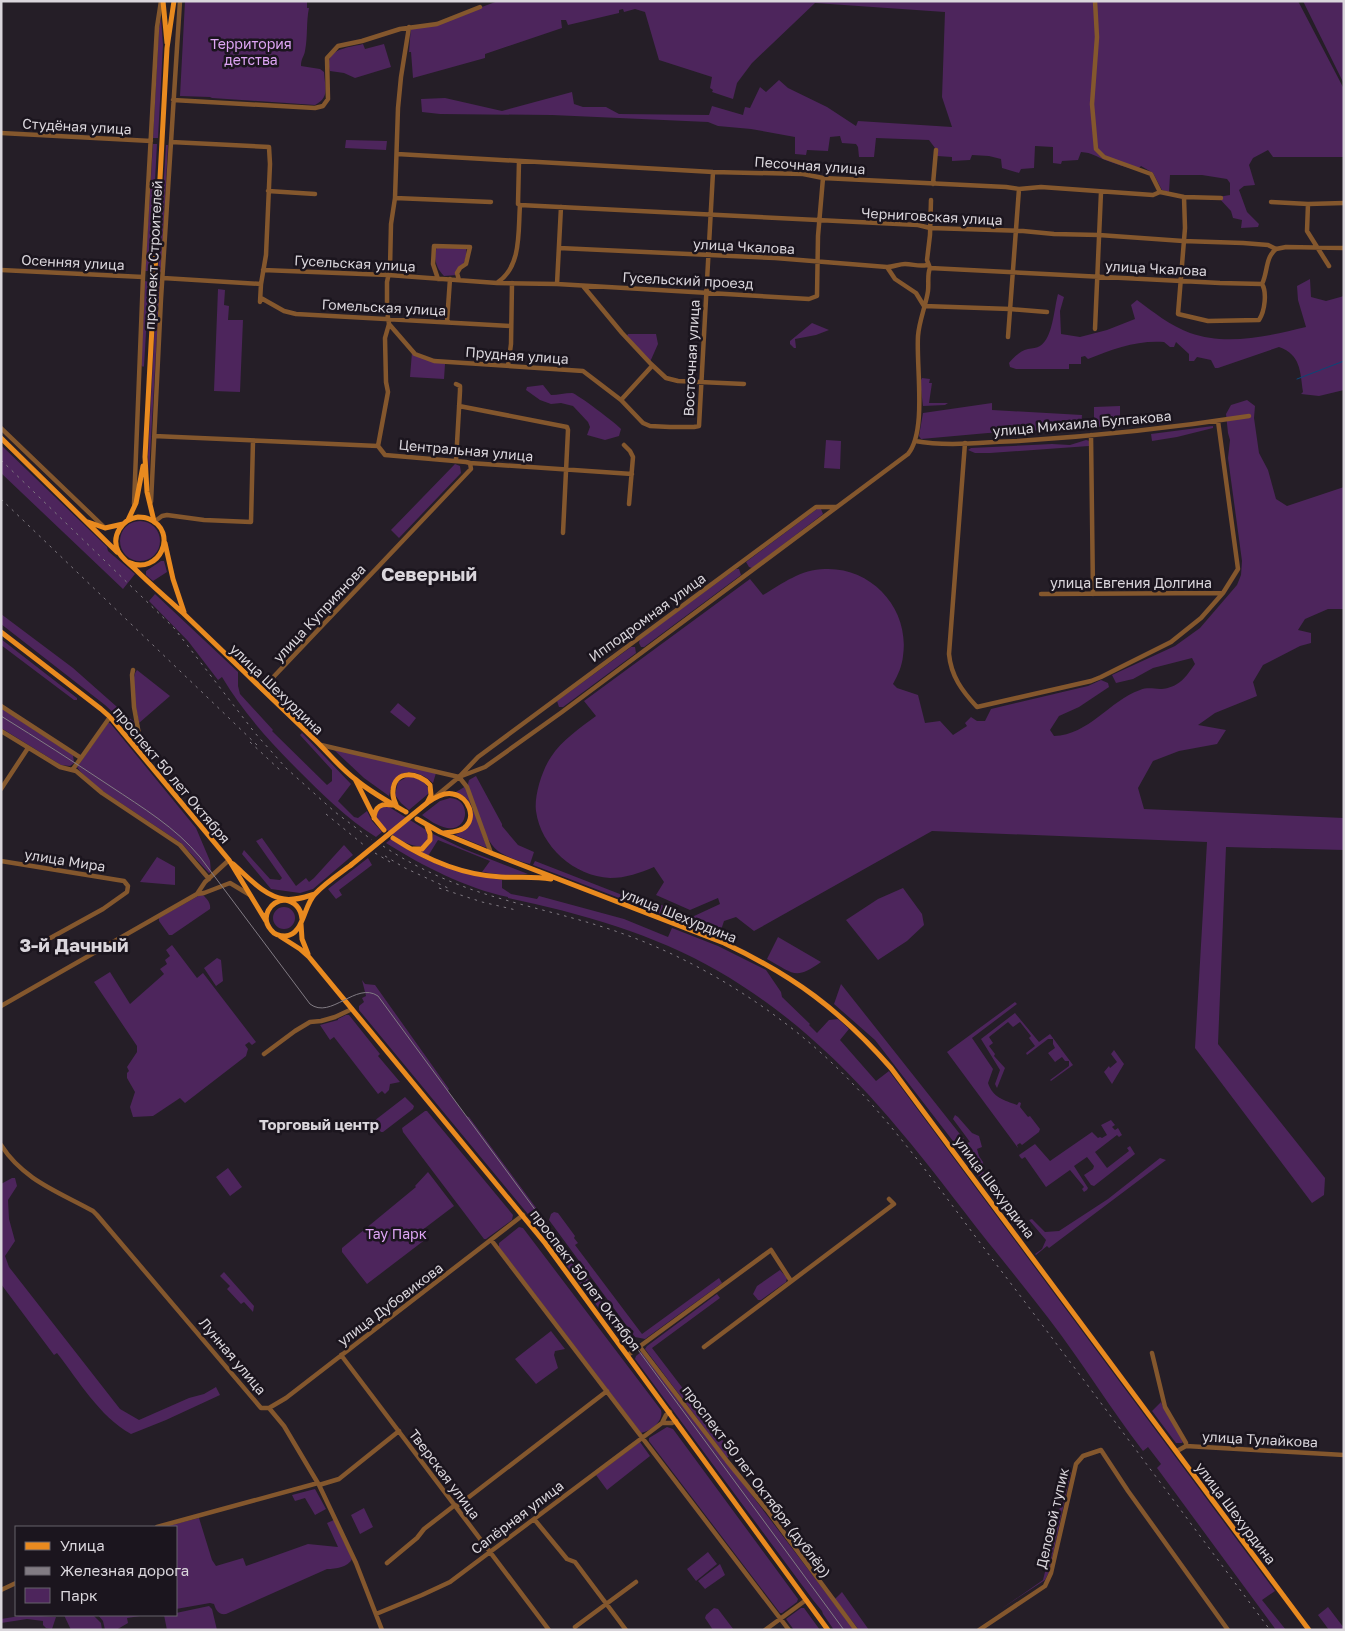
<svg xmlns="http://www.w3.org/2000/svg" width="1345" height="1631" viewBox="0 0 1345 1631" font-family="'Golos Text',sans-serif">
<rect width="100%" height="100%" fill="#251e27"/>
<!-- green -->
<path fill="#4d255c" d="M185,1h122v7h2c-3,14 -1,28 -4,43 -1,6 -4,7 -4,15l19,3 4,3c1,16 6,25 -9,33l-103,-7 -2,-1 -30,-1z
M498,1h800l46,88v68h-71l-5,-7 -15,8 -4,7 6,20 -11,1 -5,4 8,22 12,12 -1,3 -17,1 1,-8 -9,-2 -2,-7 -13,-14 12,-2v-12l-3,-4 -25,-4h-32l-1,17 -7,-2 -9,-17 -12,-7 -4,4c-11,-3 -22,-6 -32,-10 -10,-4 -12,-7 -24,-8l-3,8 -16,1 -1,3 -8,-1v-16l-18,-1 -1,22 -13,1 -2,4 -17,-5 -1,-9 -12,-3 -17,-1 -2,5 -18,1v-4l-15,-1 -2,-8 -6,-8 -53,-2 -2,19h-15l-1,-10 -2,-3 -14,-1 -2,-7 -10,1 -2,14 -21,-1 -1,5 -11,-1v-17l-44,-8 -33,-3 -10,-4 -156,-7 -112,-1 -18,-2 -1,-13 24,-1 57,13 70,-19 2,12 9,3h23l13,7 90,1 3,-9 31,9 2,-8 5,1 10,-21 6,5 13,-12 9,8 39,19 29,19 2,-5 94,6 -10,-30 3,-85 -130,-9 -63,60 -15,20 -4,16 -21,-7 1,-2 -3,-2 2,-11 -53,-17 -14,-48 -10,-3 -11,3 -1,-3 -4,1v3l-51,12 -2,-5h-5l1,8 -77,26v4l-72,20 -2,-26h-2l2,-26 25,-2z
M1303,1h41v83z
M161,18l2,27 -5,93h-5l6,-110z
M363,44l2,5 19,-5 7,23 -36,11 -11,-5 -14,-2c-7,-22 17,-23 33,-27z
M346,140l41,1 -1,9 -41,-2z
M153,144h4l-7,127h-5z
M166,145h2l-7,127 -3,-1z
M437,247l29,1c2,10 -4,19 -9,27l-13,1c-8,-8 -11,-18 -7,-29z
M1310,279l1,18 15,4 18,-5v94l-25,6 -18,-2 2,-2c-3,-21 -2,-37 -24,-45l-61,21h-3l-4,-8 -14,-3 -3,4h-5v-7l-13,-12 -2,5h-4l-6,-5c-27,-2 -51,7 -76,17l-3,-3 -4,1v7h-12v5h-53l-6,-2 -1,-4c5,-6 11,-12 19,-14 4,-1 9,-1 12,-3 13,-8 14,-38 18,-52l6,3 -4,14 1,23 19,3 27,-7 28,-11 -4,-14 6,-5c16,12 34,26 53,33 37,13 79,3 116,-6l-8,-27 -1,-14z
M145,281l4,1 -5,84 -1,1 -2,-2z
M157,282h3l-11,191 -1,-18z
M218,289l7,1 -1,15 5,1 -1,14h15l-3,72 -26,-1z
M812,323l17,7 -13,5 -21,4 1,9h-2l-4,-4v-3z
M628,334h28l2,10 -8,18 -23,-26z
M412,352l33,12 -1,15 -34,-2z
M922,378l8,1 -1,4h3l-3,20h19l-3,2 -22,1 -3,-24z
M543,385l8,10c7,0 14,-2 21,-2 4,0 45,31 49,36l-2,7 -14,4 -18,-5 3,-8 -2,-5 -15,-16 -12,-3 -10,1 -11,-4 -14,-10 1,-3z
M1247,400l8,6 -1,12 5,35 9,17 8,29 11,7 57,-19v122h-16l-23,10 -7,11 13,3v10l-11,3 -37,19 -10,17 4,14 -42,17 -17,12 28,5 -9,14 -38,7 -26,10 -15,27 6,21 200,9v32l-118,-3 -8,197 107,134 -1,17 -12,8 -117,-155 12,-206 -275,-11 -178,100 -18,-14 -12,4 -4,12 4,2 -3,2 -188,-72 2,-4 113,44 3,-4 41,16 28,-13 -2,-6 -28,12 -34,-15 8,-13 -10,-15c-14,6 -28,11 -44,11 -36,-2 -69,-31 -74,-67 -2,-15 6,-41 15,-54 11,-17 29,-29 45,-41l-12,-15 166,-122 13,16c19,-11 38,-26 62,-26 47,-2 85,40 78,87 -1,10 -5,19 -10,28l4,4 21,7 7,28 15,-2 13,14 14,-9 -2,-3 6,-6 6,4h8l6,-12 97,-23 13,-6 7,3 1,4 -30,20 -20,9 -9,14 4,6c35,-1 55,-35 86,-46 13,-5 20,4 37,-6 7,-4 13,-13 18,-20l-3,-6 -39,10 -20,11 -17,4 -4,-8 63,-29 25,-18 37,-43 4,-10 1,-14 -14,-103 2,-18 -2,-7 -2,-19 5,-9z
M992,403v7l90,5 -1,13 -93,5 -67,6 -2,-3 4,-23z
M1120,406v16l-4,4 -17,1 -5,-3v-17z
M1213,426v2l-36,9 -25,4 -1,-7z
M826,440l15,1 -1,28 -16,-1z
M1086,440l4,1 -1,5 -99,7h-15l-7,-3 3,-2 81,-4 18,1z
M1,445l106,102 1,4 27,23 -12,15 -122,-116z
M455,464l5,2 1,7 -62,65 -8,-8z
M817,509h4l2,5 -71,54 -3,-1 -3,-5z
M120 541a20 20 0 1 1 40 0a20 20 0 1 1-40 0Z
M161,561h3l3,11 -14,9 -7,-6v-4z
M736,569h3l2,6 -97,72h-3l-2,-4 1,-4z
M155,594l83,78v14l2,8 33,36 -1,1 55,54 5,-4v-11l-32,-35 2,-2 49,51 -13,17 16,16 4,1 9,-7 5,10 10,11 -6,5c-30,-19 -54,-43 -79,-68 -27,-27 -55,-58 -75,-92l-4,3 -30,-39 -39,-40z
M1,614l72,54 61,54 2,3 1,15 -18,-22 -14,-13 -104,-81z
M1,639l76,59v2h-3l-73,-55z
M631,647h4l1,6 -73,54h-4l-2,-6z
M137,670l33,26 -31,27c-2,-12 -10,-44 -2,-53z
M398,703l18,15 -7,9 -19,-15z
M1,708l72,47 1,8 -4,3 -9,-1 -60,-37z
M108,723h2l86,105 14,33 1,11 -2,1 -28,-30 -83,-55c-6,-7 -16,-13 -21,-21z
M332,748l104,25 -3,10c-13,-12 -32,-17 -41,2 -2,4 -2,9 -3,11l-25,-18z
M411,776c9,4 19,7 17,18l-19,16 -8,-7 -6,-8 3,-13 9,-5z
M476,776l26,48v2l16,19 16,7 -4,12c-10,-3 -21,-6 -29,-11 -18,-10 -27,-51 -33,-69l1,-4z
M466,786l21,62 -32,-13c22,-10 25,-33 1,-43z
M450,798c22,1 19,34 -3,30 -10,-2 -18,-8 -25,-13l18,-14z
M384,806l5,1 37,23 2,9 -5,7c-15,3 -42,-17 -47,-31l2,-5z
M433,834l31,15 64,25 -24,1 -22,-3 8,-11 -52,-21 -10,16 -9,-4c9,-2 13,-10 14,-18z
M262,838l34,48 10,-8 3,4 5,-4 30,-33 9,10 -40,34 -13,4 -29,-4 -29,-35 2,-4 26,29 10,1 2,-2 -26,-37z
M391,839c40,27 65,33 111,41v8l9,6 26,5 2,-3 85,23 44,18 4,-9 46,18 48,24 15,22 1,5 28,27 -1,1 8,8 12,-13 9,-1 11,10 -9,11 36,41 13,-10 386,520 -13,9 24,30h-10l-119,-162 4,-4 -13,-17 -5,4c-33,-43 -61,-89 -94,-132 -28,-37 -58,-72 -86,-109 -72,-94 -141,-179 -245,-239 -64,-37 -138,-58 -210,-73v-1c-43,-9 -85,-31 -122,-54z
M157,857l18,10v18l-35,-3z
M368,858l4,7 -33,25 3,5 -6,4 -8,-10z
M903,888l19,26 2,11 -17,16 -29,19 -32,-40 32,-21z
M200,895h3c4,4 8,8 7,14l-38,26h-3l-10,-14v-3z
M273 918a11 11 0 1 1 22 0a11 11 0 1 1-22 0Z
M778,937l43,25c-26,19 -28,11 -54,-3z
M172,945l25,33 6,-5 53,69 -4,3 -3,-3 -4,3 3,4 -2,7 -61,47 -5,-5 -27,18 -20,1 -3,-10 5,-15 -8,-14v-5l2,-2 -2,-4 10,-15v-6l-43,-64 16,-10 20,32 34,-30 -4,-5 7,-5 -2,-4 5,-4 -4,-6z
M217,958l4,2 2,21 -7,5 -12,-18z
M362,980l3,4 10,1 74,104 -1,2 18,25 3,1 166,225v3l-5,3 -2,-1 -101,-134 -168,-203v-4l5,-4 -2,-4 4,-2z
M841,984l126,159 3,-1 -17,-23 2,-4 3,2 14,16 7,3 3,11 -5,2 2,7 4,6 1,13 -5,2 -9,-19 -7,-4 -88,-114 -41,-36z
M1015,1002l2,2 -45,34 21,31 -5,14c5,15 16,17 29,22l2,-3 2,1 -1,4 8,10 2,-1 10,13 -1,3 -17,13 -2,-2 -3,2 1,3 -71,-96z
M1015,1013l24,29 11,-8 23,31 -22,16 -1,-1 19,-14v-5h-4l-3,-4 -7,5 -7,-9 7,-5 -2,-4v-5h-5l-21,16 -1,-2 9,-7 -6,-8 2,-2 -11,-14 -7,5 -5,-5 -19,15 4,6 -4,3 6,8 -1,2 11,12 -8,20 -2,-4 5,-14 -19,-31z
M346,1015h3l31,39 -2,2 22,26 -10,2 -1,6 -4,4 -3,-3 -4,3 -44,-57 -4,3 -10,-15 18,-5v-1z
M1114,1050l10,14 -12,20 -8,-12 5,-6 1,2 7,-6 -6,-8z
M405,1097l9,9 -1,3 -30,23h-2l-7,-8v-3z
M425,1111h2l86,104 -1,5 -26,19h-2l-81,-107 -1,-4z
M1111,1120l4,5 -3,2 3,3 3,-2 4,7 -3,2 -2,-2 -22,17 12,16 22,-17 -2,-3 3,-2 5,8 -41,32 -3,-1 -7,-10 9,-6 1,-3 -7,-9 -13,9 14,22 -1,2 -3,2 -2,-3 2,-2 -14,-17 -24,17 -21,-30 -3,2 -2,-2 -1,-2 16,-11 15,17 42,-29 6,6 2,-1 2,1 5,-3 -6,-10z
M1160,1158l6,2 -117,88 -2,-2 -11,9 -1,-1 7,-5 4,-9 -17,-20 3,-1 13,13 14,-1 49,-32z
M228,1168l14,19 -12,9 -14,-19z
M428,1172l26,34 -33,25 5,8 -59,45 -25,-32v-4l74,-61 -1,-1z
M12,1178h3l2,8 -9,14 1,19 6,22 -10,15 4,11 111,142 19,11 50,-22 15,-4 12,-7 4,8 -54,25 -35,14c-32,-18 -52,-53 -74,-81l-3,2 -53,-71v-100z
M554,1212l4,1 17,23 -1,2 4,5 -3,2 67,89 77,-56 3,5 -77,56 -10,-2 -86,-117 2,-6z
M519,1227l4,1 138,182c3,11 -10,21 -20,23l-142,-186v-4z
M780,1270l7,8 -1,4 -25,18h-3l-5,-6 4,-8z
M224,1272l30,34 -1,6 -9,-10 -3,2 -14,-15 3,-3 -10,-10z
M717,1294l3,4 -68,50 81,106 -6,4 -82,-109 2,-3z
M551,1331l14,18 -10,2 -1,4 4,13 -22,16 -21,-25z
M641,1352l3,1 210,277h-20l-11,-16 -1,-3 -9,-11 -178,-241 1,-3z
M1161,1402l2,5 10,14 10,21 -1,1h-6l-24,-32z
M667,1427l6,2 125,170 -1,3 -15,11h-2l-131,-172v-3z
M640,1442l10,14 -43,34 -11,-15z
M1070,1469l1,3 -22,100 -4,8 -44,29 42,-29 12,-48 12,-61z
M315,1489l11,20 -11,6 -10,-17 -10,3 -3,-6z
M364,1508l9,19 -13,7 -9,-19z
M199,1518l13,42 4,6 27,-8 3,8 62,-22 30,3 -11,-24 7,-3 18,39c-4,8 -16,10 -25,10l-101,45c-8,1 -10,-4 -12,-10l-4,-1 -34,6v-82h-13z
M708,1552l9,12 -21,17 -9,-12z
M720,1564l5,11 -20,14 -7,-8z
M842,1592l27,38h-10l-24,-31z
M209,1606l3,3 5,21h-50l-3,-15h12v-2z
M1328,1607l16,21v2h-15l-11,-15z
M714,1608l4,1 16,21h-21l-8,-12 1,-3z
M801,1608h3l16,22h-26l-8,-11z
M26,1615l30,2 -4,12 -6,-1 -3,-3v-4l-16,-2 -26,4v-4z
M64,1615h29l8,8 1,7h-31z
M98,1615h49l-20,3 1,5 -12,7h-11l-2,-9z"/>
<g fill="none" stroke-linecap="round" stroke-linejoin="round">
<!-- stream -->
<path stroke="#0a4777" stroke-width="1" d="M1297,379l47,-18"/>
<!-- minor -->
<path stroke="#84572d" stroke-width="4.5" d="M1095,1l2,36 -5,67 4,45 8,8 47,17 9,18
M173,100l142,8 8,-2 5,-7 -1,-41 11,-12 24,-5 38,-12 37,-5 43,-17
M1,133l150,8
M171,142l98,5 1,17 -4,91 -5,29 -1,18
M397,154l316,18 90,2 20,4 183,9 13,2 22,-2 112,8 7,-3 24,5 37,1
M519,161l-1,43 2,1 398,20 12,3 93,3 31,3 45,1 84,6 60,2 25,2 8,4 10,-2 58,1
M933,184l3,-34
M268,191l47,3
M1184,197l1,31 -7,86 30,7 51,-1c6,-9 8,-28 3,-36
M395,198l96,4
M1271,202l37,2 36,-1
M1308,204l-1,27 22,35
M559,248l216,10 112,9c6,0 12,-3 18,-3 8,0 14,3 22,1
M887,267l8,12 21,14 8,13 86,3 37,3
M930,268l290,15 42,1
M1,270l142,7
M263,270l125,5 109,8 60,1 252,15 8,-3 1,-60 5,-58
M163,278l98,6
M438,279l-5,-15 1,-18 36,1 -4,17 -6,4 -3,5 2,7
M498,282c24,-16 20,-52 22,-77
M557,284l4,-77
M1262,284c6,-12 3,-26 14,-35
M583,286l39,47 29,31 15,14 12,3 66,3
M261,298l23,13 12,3 215,12
M447,322l3,-43
M389,324l26,30 19,7 149,10 38,29 22,23 7,3 20,1h24l5,-1 14,-254
M1095,329l6,-137
M1008,337l11,-148
M508,366l3,-22 1,-61
M621,400l31,-34
M459,406l108,21 1,3 -5,103
M1,428l104,100
M1091,435l2,159
M154,436l224,10
M915,441c34,6 69,1 103,0 78,-5 154,-13 231,-25
M965,443l-16,211c2,22 13,37 28,53l114,-26 10,-4 70,-35 30,-24 22,-25
M624,445l6,6 3,6 -4,47
M378,446l10,-54 -2,-10 -1,-44 4,-14 -2,-13v-29l3,-14 1,-44 4,-26 3,-90 3,-31 8,-50
M378,446l7,9 81,7 4,1 162,11
M456,461l4,-70v-5l-4,-2
M151,502l10,-203 19,-298
M134,504l9,-227 14,-250 4,-26
M154,522l8,-6 5,-1 37,5 47,2 2,-81
M1041,594l182,-1 15,-24 -20,-148
M133,670l-1,5 2,32 6,33 -3,9
M262,689l207,-218 2,-2 -1,-6
M1,706l80,52 29,-41
M1,731l59,36 16,4 26,22 78,52 29,34
M321,745l138,32 8,10 24,66
M73,769l8,-11
M459,777l26,-10 77,-55 346,-258c19,-23 8,-87 10,-118 1,-15 8,-31 10,-45 1,-8 -1,-16 2,-23l-3,-8 3,-25 1,-35
M1,789l27,-41
M435,797l24,-20 19,-20 338,-250h20
M1,861l123,20 4,5 -1,6 -24,17 -69,38
M197,894l8,-12 24,-22
M1,1006l196,-112 7,-1 26,-10 20,12
M264,1054l31,-23 15,-9 11,-1 14,-4 17,-8
M1,1145c22,35 58,47 92,66l4,4 164,193h8l15,18 35,59 37,78 26,67
M492,1241l297,389
M640,1347l87,114 40,49 89,120
M704,1347l190,-143 -5,-5
M1152,1353l13,54 21,36v3
M341,1355l208,275
M628,1355l143,-105 20,31
M269,1408l17,-10 237,-183
M662,1423h10l4,-2
M1177,1451l9,-5 158,9
M319,1485l20,-6 60,-48
M456,1507l151,-116
M534,1519l33,40 8,3 51,68
M157,1527l161,-44
M387,1563l30,-25 7,-9 31,-24
M1,1590l15,-7
M376,1614l46,-19 28,-13 212,-159 4,-8 4,-3
M575,1627l61,-45
M765,1630l41,-30
M979,1630l66,-44 6,-13 25,-109 7,-8 18,-6 27,41 100,139"/>
<!-- major -->
<path stroke="#e98a1f" stroke-width="5" d="M163,1l4,42
M1,438l116,114
M128,520l8,-17 7,-37
M154,521l-7,-29 -2,-35 22,-409 7,-47
M88,522l17,6 18,-4
M165,543l8,36 11,33
M128,562c32,15 51,-31 21,-43 -4,-2 -8,-2 -11,-2 -16,2 -27,19 -20,34 3,7 12,13 18,19 15,15 32,29 47,43 43,41 86,83 129,124 14,13 27,30 43,42 15,13 34,23 51,33
M1,632l100,77 9,8 119,143 37,61
M355,779l20,40 9,11
M427,803c7,-5 18,-11 26,-9 16,3 24,24 11,34 -6,4 -13,4 -20,5
M397,807c-2,-5 -5,-10 -4,-16 1,-22 26,-19 37,-6l1,10 -4,8
M374,818c1,-12 8,-15 18,-13
M417,819l23,13 51,21 233,90c70,33 116,67 167,125l418,562
M393,838c32,21 69,37 108,39 16,1 33,-1 50,2
M413,849h9l8,-9v-6l-3,-8
M233,864c15,13 31,32 51,35 10,2 21,-2 31,-5
M302,919c-1,-10 -6,-17 -17,-19 -15,1 -25,17 -14,30 3,4 9,6 14,6 19,-1 18,-30 30,-42 10,-11 24,-20 36,-29
M301,924l1,15 6,15
M278,935l22,14 9,8 236,286 283,387"/>
<!-- tram -->
<path stroke="#817b83" stroke-width="1" d="M1,716c37,23 73,46 109,70 33,22 65,41 90,71l110,147c21,16 46,-23 68,-8l466,634"/>
<!-- rail -->
<path stroke="#817b83" stroke-width="1" stroke-dasharray="2.5 5" stroke-linecap="butt" d="M1,460l173,168 81,105 31,35 49,44 37,28
M1,499l256,246
M250,742l31,29
M326,814l39,32
M383,846c30,20 65,36 99,47 41,13 84,22 124,35 47,15 92,37 133,63 41,26 80,57 114,93 57,60 105,131 156,197 88,116 174,232 261,349
M375,853l15,9
M385,856l20,12 43,20
M439,888l43,14 34,8"/>
<!-- major-bridge -->
<path stroke="#e98a1f" stroke-width="5" d="M351,865l76,-62"/>
</g>
<g text-anchor="middle" dominant-baseline="central" stroke-width="5" stroke-linejoin="round" paint-order="stroke">
<!-- park labels -->
<g font-size="14" fill="#dea5f4" stroke="#1b151e">
<text x="251" y="43">Территория<tspan x="251" dy="16">детства</tspan></text>
<text x="396" y="1233">Тау Парк</text>
</g>
<!-- street labels -->
<g font-size="14" fill="#dad6dc" stroke="#1b151e">
<text transform="translate(77 126) rotate(3)">Студёная улица</text>
<text transform="translate(810 165) rotate(4)">Песочная улица</text>
<text transform="translate(932 216) rotate(3)">Черниговская улица</text>
<text transform="translate(744 246) rotate(3)">улица Чкалова</text>
<text transform="translate(153 255) rotate(-87)">проспект Строителей</text>
<text transform="translate(73 262) rotate(3)">Осенняя улица</text>
<text transform="translate(355 263) rotate(3)">Гусельская улица</text>
<text transform="translate(1156 268) rotate(3)">улица Чкалова</text>
<text transform="translate(688 280) rotate(3)">Гусельский проезд</text>
<text transform="translate(384 307) rotate(3)">Гомельская улица</text>
<text transform="translate(517 355) rotate(4)">Прудная улица</text>
<text transform="translate(691 358) rotate(-87)">Восточная улица</text>
<text transform="translate(1082 423) rotate(-5)">улица Михаила Булгакова</text>
<text transform="translate(466 450) rotate(5)">Центральная улица</text>
<text x="1131" y="582">улица Евгения Долгина</text>
<text transform="translate(319 613) rotate(-47)">улица Куприянова</text>
<text transform="translate(647 617) rotate(-36)">Ипподромная улица</text>
<text transform="translate(277 689) rotate(44)">улица Шехурдина</text>
<text transform="translate(172 775) rotate(50)">проспект 50 лет Октября</text>
<text transform="translate(65 860) rotate(9)">улица Мира</text>
<text transform="translate(679 915) rotate(22)">улица Шехурдина</text>
<text transform="translate(995 1187) rotate(53)">улица Шехурдина</text>
<text transform="translate(586 1280) rotate(53)">проспект 50 лет Октября</text>
<text transform="translate(390 1304) rotate(-37)">улица Дубовикова</text>
<text transform="translate(233 1356) rotate(50)">Лунная улица</text>
<text transform="translate(1260 1439) rotate(3)">улица Тулайкова</text>
<text transform="translate(445 1474) rotate(53)">Тверская улица</text>
<text transform="translate(757 1481) rotate(53)">проспект 50 лет Октября (дублёр)</text>
<text transform="translate(1236 1513) rotate(53)">улица Шехурдина</text>
<text transform="translate(517 1517) rotate(-37)">Сапёрная улица</text>
<text transform="translate(1052 1518) rotate(-77)">Деловой тупик</text>
</g>
<!-- neighbourhood labels -->
<g font-size="15" font-weight="bold" fill="#dad6dc" stroke="#1b151e">
<text x="319" y="1124">Торговый центр</text>
</g>
<!-- district labels -->
<g font-size="19" font-weight="bold" fill="#dad6dc" stroke="#1b151e">
<text x="429" y="573">Северный</text>
<text x="74" y="944">3-й Дачный</text>
</g>
</g>
<!-- border -->
<rect width="1345" height="1631" fill="none" stroke="#dad6dc" stroke-width="5"/>
<!-- legend -->
<rect x="15" y="1526" width="162" height="90" fill="#1b151e" stroke="#67626a"/>
<rect x="25" y="1542" width="25" height="8" fill="#e98a1f" stroke="#67626a"/>
<text x="60" y="1551" font-size="15" fill="#dad6dc">Улица</text>
<rect x="25" y="1567" width="25" height="8" fill="#817b83" stroke="#67626a"/>
<text x="60" y="1576" font-size="15" fill="#dad6dc">Железная дорога</text>
<rect x="25" y="1588" width="25" height="15" fill="#4d255c" stroke="#67626a"/>
<text x="60" y="1601" font-size="15" fill="#dad6dc">Парк</text>
</svg>
